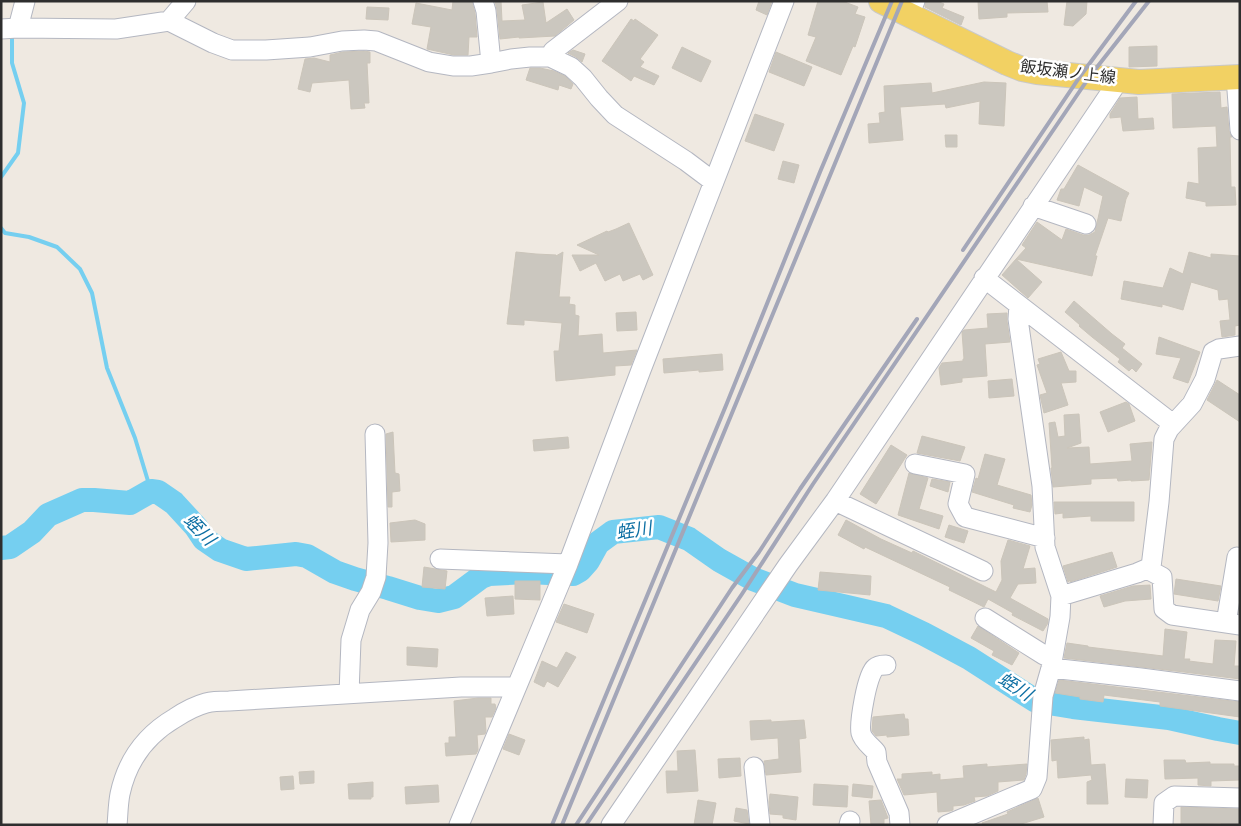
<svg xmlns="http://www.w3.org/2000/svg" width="1241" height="826" viewBox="0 0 1241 826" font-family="'Sofia Sans Condensed','Noto Sans JP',sans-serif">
<rect width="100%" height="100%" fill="#efe9e1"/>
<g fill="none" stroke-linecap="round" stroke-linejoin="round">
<!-- stream -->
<path stroke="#75cff0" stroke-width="4" d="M1,177l17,-24 6,-50 -12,-40v-26l-2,-3
M1,228l4,5 24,4 28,10 23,22 12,24 15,75 28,70 16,53"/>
<!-- river -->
<path stroke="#75cff0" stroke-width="24" d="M1,548l9,-1 22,-15 16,-17 34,-15h12l36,3 21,-12 7,1 16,11 22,24 8,12 16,11 26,9 50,-5 11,2 28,16 20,7 33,9 32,10 18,3 16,-4 27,-20 8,-3 37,-2 47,2 7,-4 8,-9 10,-18 15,-11 46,-5 30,12 30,21 34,19 42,16 91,21 38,18 45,24 67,43 37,6 96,11 49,11 22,4"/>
</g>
<!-- building -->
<path fill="#cbc7bf" stroke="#cbc5ba" d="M453,1h19l3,12 2,24h-8l-1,18h-14l-27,-6 4,-22 -19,-3 4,-21 36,7z
M495,1h6l1,20 23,-1 -3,-15 21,-3 3,21 21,-14 7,11 -19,16 -36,2v-1l-19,2 -3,-29z
M759,1h13l-5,14 -11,-5z
M818,1h24l16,6 -3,7 10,3 -10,30 -2,-1 -12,29 -35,-14 10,-24 -8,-2z
M926,1h11l7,3 -2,4 22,9 -3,8 -36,-18z
M978,1h69l1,11 -41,1v4l-28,2z
M1067,1h20l-1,13 -13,12 -9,-1z
M367,7l22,1 -1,12 -22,-1z
M631,19l3,2 1,-2 23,16 -18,24 4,3 -4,5 19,9 -5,9 -20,-9 -3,5 -29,-20z
M1157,46v20l-28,1v-20z
M682,47l29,14 -10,21 -29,-14z
M573,50l12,4 -3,8 -6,-5 -8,-4z
M364,51l6,1v11h-3l2,40h-5l1,5 -14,1 -2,-29 -37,3 -2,9 -12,-3 7,-30 9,-1 16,4v-7l13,-3z
M776,52l36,15 -8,19 -35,-14z
M530,68h10l14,3 11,5 8,8 -2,5 -12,-4 -1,5 -32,-10z
M984,82l22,1 -2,43 -25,-2 1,-23 -34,7 -1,-4 -45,3 3,33 -34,3 -1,-19 12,-1 -1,-10 6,-1 -1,-26 47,-3 1,10z
M1220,92l1,16 6,-1 2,24 3,6h-2l1,50h4l1,18 -30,1v-4l-20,-4 2,-16 11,2 -1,-36 19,-1 -1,-21 -43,2 -1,-34z
M1137,97l1,22 15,-1 1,11 -31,2 -2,-14 -11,1v-4l10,-16z
M755,114l29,10 -10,27 -29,-10z
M945,135h12v12h-11z
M783,161l16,4 -5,18 -16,-4z
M1078,165l51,28 -3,6 -5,22 -13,-3 -13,38h2l-5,20 -76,-17 10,-11 -4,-3 15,-23 25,18 4,-11 17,6h6l6,-3 8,-36 -19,-9 -5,19 -22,-6 4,-11h3z
M629,223l24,52 -10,5 -3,-6 -17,7 -3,-7 -15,7 -9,-18 -16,8 -8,-16h27l-22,-10 30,-14 1,1 8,-3z
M516,252l20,2 20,1v1l7,-4 -4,45h11l-1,7 6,1v10l4,1 -1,20 24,-2 1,19 34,-3 -6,15 -16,1v9l-59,6 -2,-30h5l3,-28 -38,-3v5l-17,-1z
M1189,252l22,6v-4l29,2v69l-5,1v9l-13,2 -2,-16 10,-1 -2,-21 -9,1 -1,-10 -27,-8 -8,28 -21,-6v3l-41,-8 3,-18 39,7 7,-20 13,6z
M1016,259l26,23 -14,16 -26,-23z
M1074,301l38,33 13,10 -3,4 20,16 -6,8 -4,-4 -3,3 -11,-9 2,-3 -28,-22 -13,-11 1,-1 -15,-13z
M636,312l1,18 -20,1 -1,-18z
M1007,313v8l3,21 -25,2 2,32 -25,2v4l-21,3 -2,-17 3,-5 21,-2v-2h1l-2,-27 2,-2 24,-2 -1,-14z
M1159,337l41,15 -12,31 -15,-5 8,-20 -25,-4z
M1061,352l8,19h7v11l-15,1 7,22 -24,8 -4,-18 7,-2 -10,-28 3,-1 -2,-5z
M722,354l1,16 -24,2v-2l-35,3 -1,-14z
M1012,379l2,17 -25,2 -1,-17z
M1217,380l23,15v27l-33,-22z
M1126,402l3,2 6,17 -27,11 -8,-20z
M1079,414l2,29 -14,5 22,-1 1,17 42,-3 -2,-17 22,-2 -3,38 -18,1v-1l-13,1 -1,-3 -26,1v5l-38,3 -2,-19h1l-3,-45 6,-1 3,15 7,-1 -1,-21z
M393,432l2,41 4,1 1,17 -8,1v15h-4l-2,-73z
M922,436l43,11 -5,14 -43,-8z
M568,437l1,11 -35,3 -1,-11z
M891,445l16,10 -31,49 -16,-10z
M985,454l20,5 -8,26 34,10 1,10 -2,7 -17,-4 1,-3 -42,-13 4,-14 2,1z
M909,473l19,5 -9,31 24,7 -4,13 -41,-14z
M932,479l18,3 -2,10 -18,-6z
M1054,502h80v19h-43v-5l-28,2v-5l-8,1z
M415,520l10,4v16l-34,2 -1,-19z
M846,520l35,19 31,14 1,-2 83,41 6,-12 -1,-19 7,-21 22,6 -7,23 12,-1 1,15 -18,1 -8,14 38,21v4l-5,8 -31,-16 1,-2 -25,-14 -4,8 -35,-17 1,-3 -85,-40 -1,2 -26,-14z
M949,525l19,6 -4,12 -19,-6z
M1112,552l5,15 -47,15v-2l-2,2 -5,-16z
M424,567l23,4 -2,18 -23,-2z
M820,572l51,4 -1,19 -52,-5z
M1176,579l45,7 -3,15 -44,-7z
M515,581h25v19l-25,-1z
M1150,585l1,14 -26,2 -21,6 -4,-11 33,-10z
M513,596l1,18 -27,2 -2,-18z
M564,604l30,10 -7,19 -31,-11z
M978,626l41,27 -7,12 -20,-10 2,-4 -23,-13z
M1165,629l22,3 -3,27h6l-1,2 24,3 2,-24 21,1 -2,25h6v13l-56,-7 -120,-14 3,-15 21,3v1l75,9z
M407,647l31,2 -1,18 -30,-2z
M566,652l10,5 -18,30 -11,-6 -3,6 -10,-5 8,-21 15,7z
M1059,680l181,22v15l-80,-11v-4l-56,-7 -1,7 -23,-3v-2l-25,-4z
M478,698h13v6h4l1,4 -4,9h-7l1,14 -1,3 -8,1 1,15 -2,4 -30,2 -1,-13h4v-6h7l-2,-36z
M904,714l1,5h3l1,16 -22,2v-2l-11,1 -4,-5 1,-14z
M771,720v2l33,-2 2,18 -7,1 2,33 -35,3 -2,-14 15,-2 -1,-21 -27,2 -1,-19z
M509,734l16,6 -6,15 -16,-6z
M1084,737v3l5,-1 2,26 14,-1 3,40h-21v-22l5,-2 -1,-5 -33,3 -1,-18 -5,1 -1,-21z
M695,750l3,41 -31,2 -1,-22h12l-1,-20z
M740,758l1,18 -22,2 -1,-19z
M1164,760h21l1,3 24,-1v2h24v2h6v14l-29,1v5l-13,-1v-7l-33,1z
M987,764v3l40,-3 -1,10 -2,6 -26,2v9l-11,5 -13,1 1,4 -11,4 -11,1v4l-3,1 -12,1 -1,-20 -33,3 -7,-16h5v-5l30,-2v3l8,-1v6l24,-2 -1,-12z
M314,771v12l-14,1 -1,-12z
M293,776l1,13 -13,1 -1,-13z
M1126,779l22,1 -1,18 -22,-1z
M373,782v15h-2v2h-22l-1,-15z
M814,784l34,2 -1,21 -34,-2z
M853,784l20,2 -1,12 -20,-2z
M438,785l1,17 -33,2 -1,-17z
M770,794l28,3 -2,23 -13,-2v-3l-13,-1 -1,-12z
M1038,798l6,19 -26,8h-35l-1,-2 26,-9 -1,-2z
M698,800l18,3 -4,22h-18z
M881,800l7,18 -4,1v5l-13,1 -2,-24z
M1181,807l58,2 1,16h-19v-2l-40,1z
M736,808l11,2 2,14 -15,-3z"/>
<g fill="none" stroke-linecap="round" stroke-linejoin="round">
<!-- minor casing -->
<g stroke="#b4b7c1" stroke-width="21">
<path id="minor" d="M483,1l3,10 5,52
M909,15l6,-14
M169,21l17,-20
M18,28l7,-27
M1,29l17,-1 98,1 53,-8 44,22 19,7h34l44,-3 32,-6 22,-1 12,1 53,21 24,4h18l20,-3 20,-4 19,-2h20l21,10 12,11 16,20 16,17 71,46 28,21
M550,57l3,-6 65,-50
M1236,77l4,53
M1033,206l53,18
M984,278l189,146
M915,464l50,10 -7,30 7,13 80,21
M835,501l148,70
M440,559l128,5
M1147,569l15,8 2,32 8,6 68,10
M1061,596l76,-23 14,-6 8,-65 5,-63 5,-10 23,-25 13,-25 8,-27 6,-3 21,-3
M985,618l59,37 9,1
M1226,623l11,-66
M886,665c-4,0 -8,0 -11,3 -8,6 -16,55 -14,65 2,8 10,13 15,19l1,10 22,51 1,12
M1051,668l90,10 99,13
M349,694l2,-54 9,-30 11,-18 5,-15 2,-34 -3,-109
M754,767l6,58
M117,825c1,-10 1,-21 3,-31 7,-33 26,-59 55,-76 9,-6 20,-12 31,-15 7,-2 16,-2 23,-2l232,-14h55
M459,825l109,-261 73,-194 143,-369
M611,825l177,-260 47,-64 284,-421
M849,825l1,-4
M947,825l85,-36 5,-12 6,-81 8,-28 9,-51 1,-21 -16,-49 -3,-61 -24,-167 1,-14
M1163,825l1,-22 10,-7 66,2"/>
</g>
<!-- major casing -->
<g stroke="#c9c9c9" stroke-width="26">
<path id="major" d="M881,1l126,62 15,6 15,3 102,10 101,-5"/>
</g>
<!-- minor -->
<use href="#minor" stroke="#fff" stroke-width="19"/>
<!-- major -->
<use href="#major" stroke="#f2d163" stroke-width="24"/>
<!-- rail -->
<path stroke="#a3a6b8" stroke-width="4" d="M963,250l118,-175 55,-74
M552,825l175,-422 93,-231 72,-171
M562,825l340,-824
M576,825l156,-237 27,-36 41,-63 117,-170
M586,825l156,-231 71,-110 277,-408 59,-75"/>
</g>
<g text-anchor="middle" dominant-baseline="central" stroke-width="5" stroke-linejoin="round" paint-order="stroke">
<!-- street labels -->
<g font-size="16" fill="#2e2e2e" stroke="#fff">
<text transform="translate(1068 73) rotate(7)">飯坂瀬ノ上線</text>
</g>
<!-- water labels -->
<g font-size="18" font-style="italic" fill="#0d6fa3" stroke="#fff">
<text transform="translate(199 530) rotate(45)">蛭川</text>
<text transform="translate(634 531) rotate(-9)">蛭川</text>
<text transform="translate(1015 687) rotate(32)">蛭川</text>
</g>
</g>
<!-- border -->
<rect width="1241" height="826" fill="none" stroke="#2e2e2e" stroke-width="5"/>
</svg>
